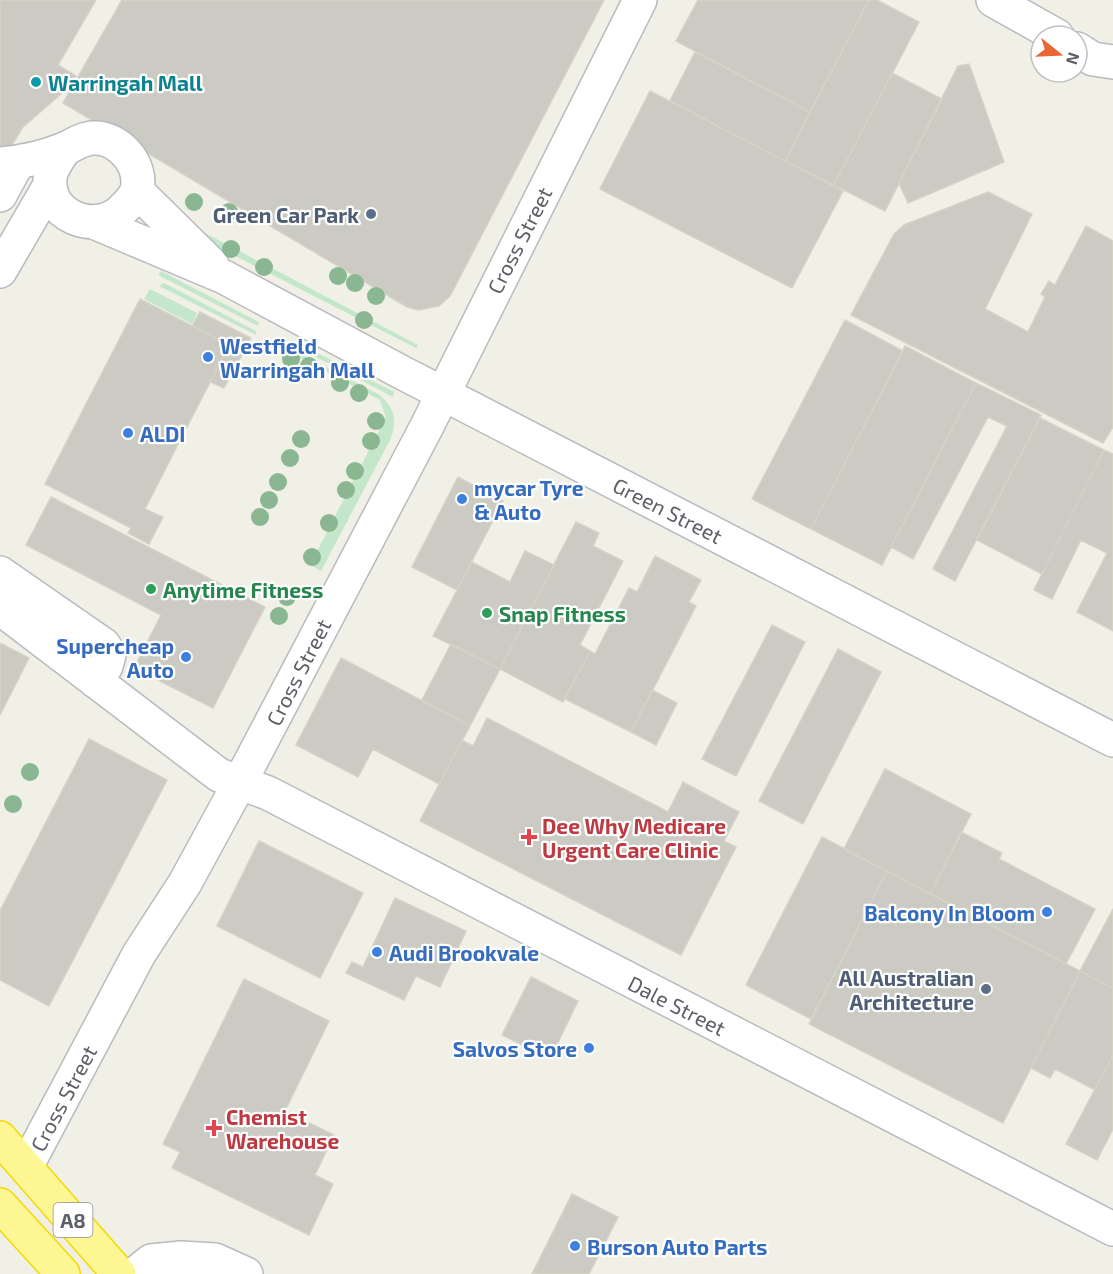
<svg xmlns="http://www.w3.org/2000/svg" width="1113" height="1274" viewBox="0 0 1113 1274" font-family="'Exo 2',sans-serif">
<rect width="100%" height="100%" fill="#f0f0e7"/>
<!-- green -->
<path fill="#c4e7cb" d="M174,202l15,18 18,14 211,111 -2,3 -214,-109 -32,-36z
M161,271l98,51 -1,4 -100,-51z
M164,283l92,48v4l-97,-49z
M150,289l47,24 -5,11 -48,-25z
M292,340l102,52 -1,5 -104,-54z
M286,346l92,48c17,13 20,27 12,46l-69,131 -11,-6 76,-148 -6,-17 -97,-51z"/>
<!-- building -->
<path fill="#cbcbc3" stroke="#d5d3c5" stroke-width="1.5" d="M0,0h96l-38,65 18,11 -7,11 -46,40 -16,26 -7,-4z
M122,0h482l-154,296 -11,10 -21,4 -11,-3 -344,-204z
M698,0h168l2,1 -58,111 -134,-71z
M869,0h8l42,22 -85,163 -49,-24z
M695,52l115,60 -25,49 -115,-60z
M969,64l35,98 -96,41 -9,-20 59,-117z
M892,73l50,26 -57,112 -51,-26z
M650,91l193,100 -51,97 -192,-99z
M988,192l44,22 -47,95 43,23 17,-35 -4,-3 8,-13 6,4 31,-59 27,15v186l-10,16 -252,-128 43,-81 10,-9z
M140,299l89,46 -84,164 18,8 -14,27 -21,-11 3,-5 -86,-44z
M200,312l51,26 -27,50 -14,-6 19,-37 -37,-19z
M845,320l58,31 -92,178 -59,-30z
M905,346l71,37 -94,182 -71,-36z
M976,383l65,32 -86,166 -22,-12 74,-143 -19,-9 -75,142 -22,-12z
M1040,418l64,32 -62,124 -65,-34z
M1104,450l9,4v177l-36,-19 30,-59 -26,-13 -29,59 -18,-9z
M458,477l45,24 -46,89 -45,-23z
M51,497l214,110 -52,101 -79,-40 27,-53 -135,-70z
M576,522l23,11 -6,13 30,15 -43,84 10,6 -27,51 -63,-33z
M525,551l29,14 -54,104 -67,-33 39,-74 38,20z
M655,556l46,24 -12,22 7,4 -65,126 -66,-33 25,-48 5,3 34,-66 8,4z
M772,625l33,17 -69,134 -34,-17z
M0,643l29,15 -29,57z
M451,644l49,25 -30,57 -48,-26z
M838,649l43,23 -78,152 -44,-23z
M341,658l129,68 -31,58 -66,-35 -15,28 -62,-32z
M652,690l25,13 -21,42 -25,-13z
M487,718l181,94 15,-30 56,30 -15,29 12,6 -55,108 -261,-134 42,-81 11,6z
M89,739l78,41 -118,226 -49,-26v-69z
M885,769l86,45 -41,80 -86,-45z
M961,832l41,21 -3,6 96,50 -29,55 -136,-70z
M822,837l65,34 -76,148 -65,-34z
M259,841l104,52 -43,85 -103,-52z
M887,871l193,100 -77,152 -194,-99z
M395,898l71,33 -26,56 -24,-11 -12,24 -58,-27 6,-11 11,5z
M1113,909v79l-33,-17z
M1080,971l33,17v67l-18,35 -40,-21 -5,9 -19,-10z
M531,977l47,24 -28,58 -48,-24z
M244,979l85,42 -44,90 49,24 -19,40 18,9 -24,51 -137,-67 8,-16 -17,-8z
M1113,1055v74l-16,31 -31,-16z
M572,1194l46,23 -29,57h-57z"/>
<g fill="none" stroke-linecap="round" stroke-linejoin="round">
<!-- minor casing -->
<g stroke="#b9bac0" stroke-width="36">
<path id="minor" d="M993,0l64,36
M1077,49l16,10 20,3
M0,164c22,-2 42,-6 62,-14 11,-4 18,-11 30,-12 26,-2 51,26 45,52 -2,7 -8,13 -13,18 -27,30 -83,7 -73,-35 3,-9 9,-17 14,-24
M137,191l75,74
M0,195l18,-33
M96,223l128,54 177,95 712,368
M0,271l50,-86
M0,573l104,72 5,10 -3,11 -11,15
M0,608l219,167 49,18 845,436
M26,1167l113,-213 46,-71 54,-99 187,-356 214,-428
M135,1274l16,-13 30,-3 34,2 31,14"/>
</g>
<!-- highway casing -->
<g stroke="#f5d903" stroke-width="36">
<path id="highway" d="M0,1138l119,136
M0,1205l63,69"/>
</g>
<!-- minor -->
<use href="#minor" stroke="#fff" stroke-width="33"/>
<!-- highway -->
<use href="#highway" stroke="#fcf693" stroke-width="33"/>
</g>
<!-- trees -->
<g fill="#8ab691">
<circle cx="194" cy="202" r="9"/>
<circle cx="229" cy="212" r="9"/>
<circle cx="231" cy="249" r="9"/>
<circle cx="264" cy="267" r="9"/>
<circle cx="338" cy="276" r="9"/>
<circle cx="355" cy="283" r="9"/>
<circle cx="376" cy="296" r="9"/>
<circle cx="364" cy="320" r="9"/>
<circle cx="291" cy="359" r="9"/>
<circle cx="309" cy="366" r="9"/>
<circle cx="340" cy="383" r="9"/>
<circle cx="359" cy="393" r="9"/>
<circle cx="376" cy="421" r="9"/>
<circle cx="301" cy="439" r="9"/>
<circle cx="371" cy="441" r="9"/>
<circle cx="290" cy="458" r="9"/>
<circle cx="355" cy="471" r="9"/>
<circle cx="278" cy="482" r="9"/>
<circle cx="346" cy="490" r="9"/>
<circle cx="269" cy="500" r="9"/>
<circle cx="260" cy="517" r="9"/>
<circle cx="329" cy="523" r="9"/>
<circle cx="312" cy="557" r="9"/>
<circle cx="287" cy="597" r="9"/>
<circle cx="279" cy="616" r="9"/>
<circle cx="30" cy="772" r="9"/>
<circle cx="13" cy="804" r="9"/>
</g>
<!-- markers -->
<circle fill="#0f9aa8" stroke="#fff" stroke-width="2" cx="36" cy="82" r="6"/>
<g fill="#5c6f8a" stroke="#fff" stroke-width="2">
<circle cx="371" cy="214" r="6"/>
<circle cx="986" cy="989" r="6"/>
</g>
<g fill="#3f7fe0" stroke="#fff" stroke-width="2">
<circle cx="208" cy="357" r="6"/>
<circle cx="128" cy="433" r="6"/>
<circle cx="462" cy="499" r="6"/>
<circle cx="186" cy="657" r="6"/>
<circle cx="1047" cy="912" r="6"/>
<circle cx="377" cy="952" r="6"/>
<circle cx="589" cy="1048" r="6"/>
<circle cx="575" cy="1246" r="6"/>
</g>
<g fill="#2e9e5b" stroke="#fff" stroke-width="2">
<circle cx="151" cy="589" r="6"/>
<circle cx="487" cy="613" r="6"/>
</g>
<g fill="#e0444e" stroke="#fff" stroke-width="2">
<path d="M526 828h6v6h6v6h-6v6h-6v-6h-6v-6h6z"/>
<path d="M211 1119h6v6h6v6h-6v6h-6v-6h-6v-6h6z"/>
</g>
<g text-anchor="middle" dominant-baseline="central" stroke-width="4.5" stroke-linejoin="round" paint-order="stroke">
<!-- shield labels -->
<rect fill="#fff" stroke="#8e9095" stroke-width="1.5" x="53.5" y="1203" width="39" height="34" rx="4.5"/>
<g font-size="20" font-weight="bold" fill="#5e6067">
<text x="73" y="1220">A8</text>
</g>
<!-- culture labels -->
<g font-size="21" font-weight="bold" fill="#0d838f" stroke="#fff" text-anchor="start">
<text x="48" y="82">Warringah Mall</text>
</g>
<!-- service labels -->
<g font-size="21" font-weight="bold" fill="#4e5e75" stroke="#fff" text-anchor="end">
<text x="359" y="214">Green Car Park</text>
<text x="974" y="977">All Australian<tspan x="974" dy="24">Architecture</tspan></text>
</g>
<!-- street labels -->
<g font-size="21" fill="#5e6067" stroke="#fff">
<text transform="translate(519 240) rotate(-63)">Cross Street</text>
<text transform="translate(668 510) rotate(27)">Green Street</text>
<text transform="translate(298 672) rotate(-63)">Cross Street</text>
<text transform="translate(677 1005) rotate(27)">Dale Street</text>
<text transform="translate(63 1098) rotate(-62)">Cross Street</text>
</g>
<!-- shop labels -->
<g font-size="21" font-weight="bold" fill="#366cbe" stroke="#fff" text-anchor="start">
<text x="220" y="345">Westfield<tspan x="220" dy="24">Warringah Mall</tspan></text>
<text x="140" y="433">ALDI</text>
<text x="474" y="487">mycar Tyre<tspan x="474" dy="24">&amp; Auto</tspan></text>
<text x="174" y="645" text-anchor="end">Supercheap<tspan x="174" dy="24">Auto</tspan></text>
<text x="1035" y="912" text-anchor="end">Balcony In Bloom</text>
<text x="389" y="952">Audi Brookvale</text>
<text x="577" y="1048" text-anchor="end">Salvos Store</text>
<text x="587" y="1246">Burson Auto Parts</text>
</g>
<!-- leisure labels -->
<g font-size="21" font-weight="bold" fill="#27864d" stroke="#fff" text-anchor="start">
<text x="163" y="589">Anytime Fitness</text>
<text x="499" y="613">Snap Fitness</text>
</g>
<!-- health labels -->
<g font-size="21" font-weight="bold" fill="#be3a42" stroke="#fff" text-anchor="start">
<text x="542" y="825">Dee Why Medicare<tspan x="542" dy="24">Urgent Care Clinic</tspan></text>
<text x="226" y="1116">Chemist<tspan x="226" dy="24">Warehouse</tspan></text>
</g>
</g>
<!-- north arrow -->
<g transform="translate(1059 54) rotate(108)"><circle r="28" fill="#ffffff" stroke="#bfbfc2" stroke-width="1.5"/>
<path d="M0-4.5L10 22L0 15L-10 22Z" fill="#e86735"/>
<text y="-9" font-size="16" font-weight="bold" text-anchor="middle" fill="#5e6067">N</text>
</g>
</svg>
